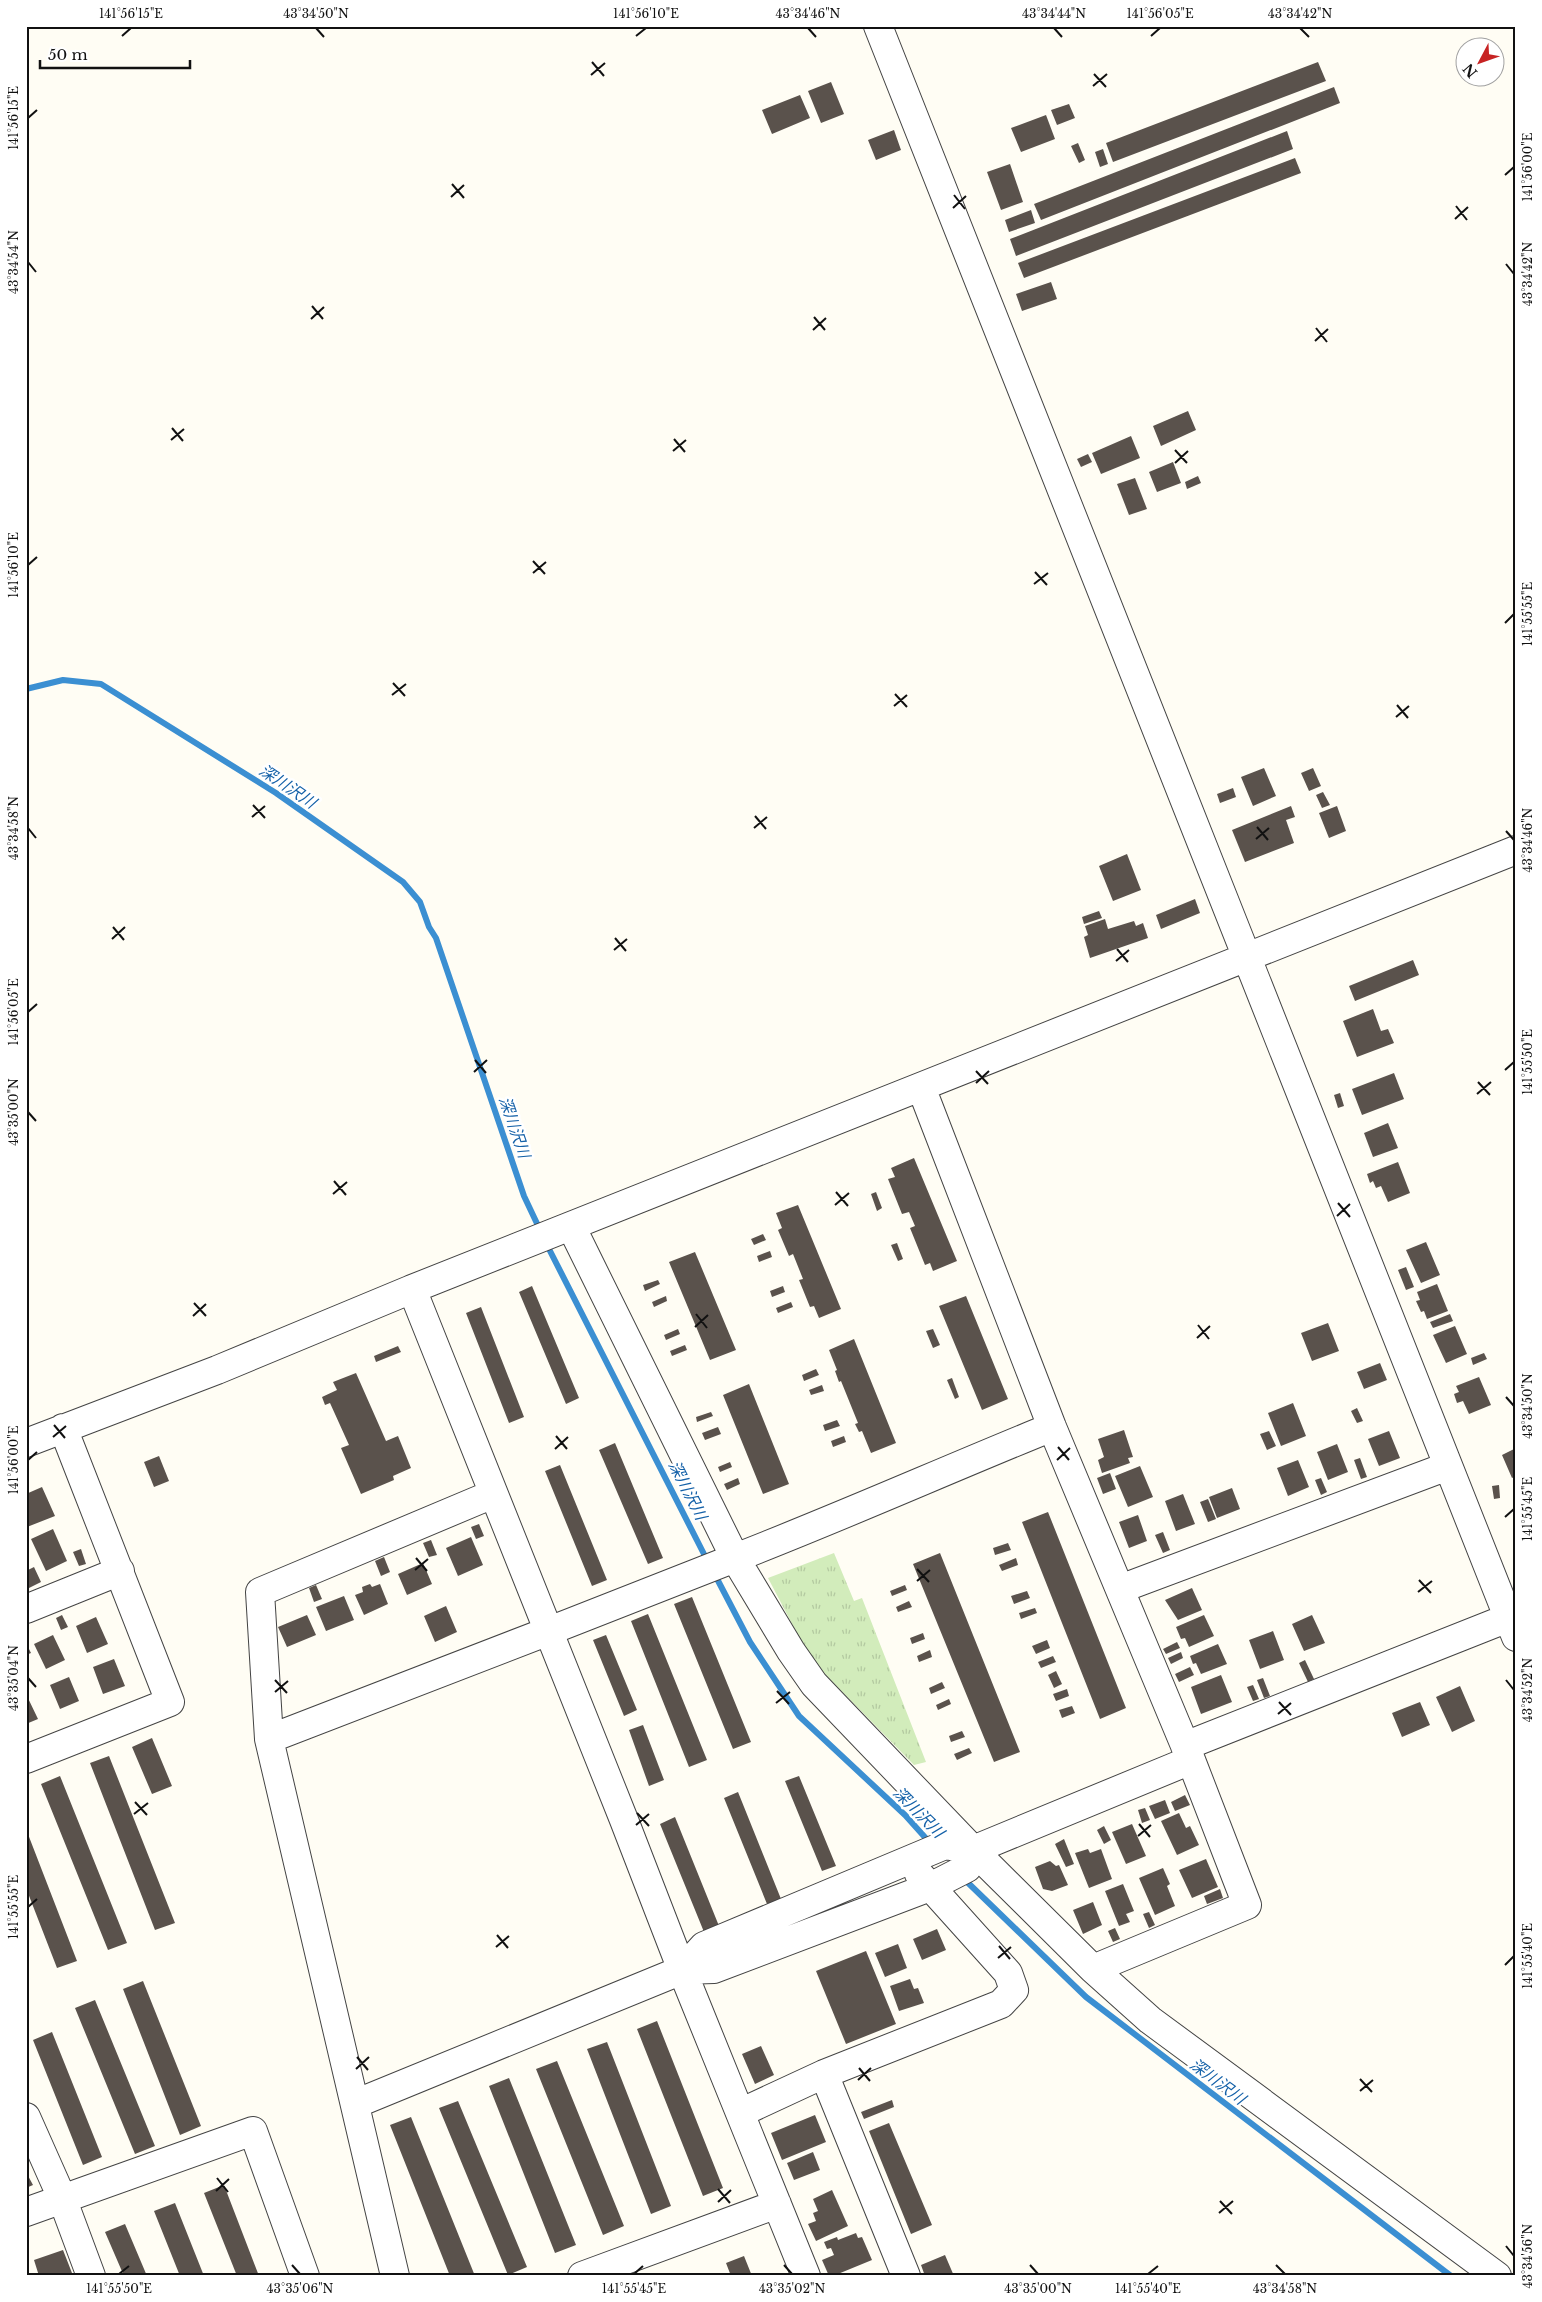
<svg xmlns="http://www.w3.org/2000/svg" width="1542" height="2302" viewBox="0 0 1542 2302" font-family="'Libre Baskerville','Noto Sans JP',serif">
<defs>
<pattern id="park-tufts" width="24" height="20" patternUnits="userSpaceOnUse" patternTransform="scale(1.25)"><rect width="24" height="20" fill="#d2ecbb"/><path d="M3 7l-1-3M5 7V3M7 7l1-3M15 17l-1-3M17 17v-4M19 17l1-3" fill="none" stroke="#b3c9a0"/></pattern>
</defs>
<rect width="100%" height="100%" fill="#fffdf4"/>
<!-- park -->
<path fill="url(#park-tufts)" d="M834,1553l20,48 8,-3 64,164 -12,3 -103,-105 -43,-82z"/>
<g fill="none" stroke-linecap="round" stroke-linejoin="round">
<!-- stream -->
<path stroke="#3b8fd2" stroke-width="6" d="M26,689l37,-9 38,4 175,109 127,89 17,20 9,25 7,11 88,258 17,36
M546,1243l162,319
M714,1573l36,69 49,74 106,99 26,29
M963,1878l123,119 365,279"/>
</g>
<!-- building -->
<path fill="#5a524c" d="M1318,62l8,19 -213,81 -7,-19z
M831,82l13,32 -23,9 -13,-32z
M1334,87l6,16 -299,117 -7,-16z
M800,95l10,23 -38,16 -10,-24z
M1069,104l6,14 -18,7 -6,-15z
M1046,115l9,24 -34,13 -10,-24z
M894,130l7,20 -25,10 -8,-20z
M1287,131l6,18 -277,107 -6,-17z
M1078,143l7,17 -6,3 -8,-17z
M1103,149l5,15 -8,3 -5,-15z
M1295,158l6,15 -277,105 -6,-15z
M1010,164l13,38 -22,8 -14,-38z
M1031,210l4,13 -26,9 -4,-12z
M1051,282l6,17 -35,12 -6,-17z
M1188,411l8,19 -35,16 -8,-20z
M1131,436l9,22 -39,16 -9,-21z
M1088,454l4,8 -11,5 -4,-8z
M1173,462l8,21 -24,9 -8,-20z
M1198,476l3,7 -14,6 -2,-7z
M1135,478l12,31 -18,6 -12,-31z
M1264,768l12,28 -23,10 -12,-29z
M1313,768l8,18 -12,5 -8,-18z
M1233,788l3,9 -16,6 -3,-9z
M1323,792l7,13 -8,3 -6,-13z
M1291,806l4,11 -9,3 8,23 -49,19 -13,-32z
M1337,806l9,25 -17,7 -10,-25z
M1127,854l14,36 -28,11 -14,-35z
M1195,899l5,14 -39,16 -5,-14z
M1099,911l3,7 -18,6 -2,-7z
M1105,919l3,10 26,-8 2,5 7,-3 5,15 -58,20 -6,-21 4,-2 -3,-9z
M1413,960l6,15 -64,26 -6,-15z
M1373,1009l8,22 7,-2 6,14 -37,14 -14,-36z
M1394,1073l10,26 -42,16 -10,-26z
M1340,1093l4,13 -6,2 -4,-13z
M1388,1123l10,25 -25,9 -9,-24z
M914,1158l43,103 -24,10 -3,-8 -5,2 -15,-37 5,-2 -6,-14 -7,2 -14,-35 7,-2 -4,-9z
M1398,1162l12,31 -22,9 -7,-16 -5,2 -3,-7 -3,2 -3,-9z
M876,1192l6,16 -5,3 -6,-17z
M798,1205l43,104 -22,9 -5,-12 -4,1 -11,-27 4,-1 -10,-25 -4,2 -11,-26 4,-2 -6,-15z
M763,1234l3,6 -12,5 -3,-6z
M1426,1242l14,33 -19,8 -15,-33z
M897,1243l6,16 -5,2 -7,-16z
M770,1251l2,6 -13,5 -2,-6z
M695,1252l41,98 -26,10 -41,-98z
M1406,1267l8,20 -8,3 -8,-20z
M658,1280l2,4 -15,7 -2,-6z
M1437,1284l11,27 -21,8 -3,-8 -3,1 -5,-11 4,-1 -3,-8z
M532,1286l47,112 -13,6 -47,-112z
M783,1286l2,6 -13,5 -2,-6z
M666,1296l1,5 -13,6 -2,-5z
M966,1296l42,103 -26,11 -43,-104z
M791,1302l2,5 -15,6 -2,-5z
M481,1307l43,110 -15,6 -43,-110z
M1450,1314l3,7 -20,7 -3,-6z
M1328,1323l11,28 -27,10 -11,-28z
M1455,1326l12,28 -21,9 -13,-28z
M678,1329l2,5 -14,6 -2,-5z
M933,1329l7,16 -7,3 -7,-17z
M854,1339l42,104 -25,10 -9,-22 -3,1 -4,-8 3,-1 -17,-42 -2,1 -4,-11 2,-1 -8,-20z
M685,1345l2,5 -15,6 -2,-5z
M398,1346l3,6 -25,10 -2,-6z
M1484,1353l3,6 -14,6 -2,-7z
M1380,1363l7,17 -23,9 -7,-17z
M816,1369l3,6 -15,6 -2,-6z
M356,1373l30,68 12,-5 13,32 -18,8 1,4 -33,14 -20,-46 8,-3 -19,-42 -5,2 -3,-8 15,-7 -4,-8z
M1479,1377l12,28 -22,9 -6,-13 -6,2 -3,-9 5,-2 -3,-6z
M952,1378l7,19 -4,2 -8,-19z
M749,1384l40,100 -26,10 -40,-99z
M822,1385l2,6 -13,4 -2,-5z
M1293,1403l13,33 -25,10 -13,-33z
M1357,1408l6,13 -6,2 -6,-12z
M711,1412l2,4 -16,6 -1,-5z
M837,1420l3,6 -15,5 -2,-6z
M718,1427l3,7 -16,6 -3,-7z
M1124,1430l9,27 -5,1 2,5 -28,10 -4,-13 6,-3 -6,-18z
M1269,1431l7,15 -9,4 -7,-16z
M1389,1431l11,27 -21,8 -11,-27z
M844,1436l2,6 -13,5 -2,-6z
M615,1443l48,115 -15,6 -49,-114z
M1337,1444l11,28 -20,8 -11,-28z
M1516,1448v28l-4,2 -10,-23z
M159,1456l10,25 -15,6 -10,-25z
M1360,1458l7,19 -6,2 -7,-19z
M1298,1460l11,27 -21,9 -11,-28z
M730,1462l2,5 -12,5 -2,-5z
M560,1465l47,115 -15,6 -47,-115z
M1140,1466l13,31 -25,10 -13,-31z
M1110,1473l6,16 -13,5 -6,-16z
M738,1478l2,6 -13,6 -3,-6z
M1321,1478l6,14 -6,3 -6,-15z
M1499,1485l1,13 -6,1 -2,-13z
M42,1487l13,29 -28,11 -1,-33z
M1232,1488l8,21 -23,9 -8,-21z
M1183,1494l12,30 -19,7 -11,-30z
M1208,1499l8,20 -8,3 -8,-20z
M1048,1512l78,196 -26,11 -78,-197z
M1138,1515l9,26 -18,7 -10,-26z
M479,1524l5,12 -8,3 -5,-12z
M53,1529l14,32 -21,10 -15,-32z
M1163,1532l7,18 -7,3 -8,-18z
M471,1537l12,28 -25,11 -12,-28z
M431,1540l6,15 -8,2 -6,-14z
M1008,1543l3,7 -16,5 -2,-7z
M81,1549l5,15 -7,2 -6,-14z
M940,1553l80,199 -26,10 -81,-198z
M384,1557l6,15 -9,4 -6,-15z
M1016,1558l2,7 -16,6 -3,-6z
M423,1563l9,21 -25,11 -9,-21z
M34,1567l7,15 -12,6 -3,-6v-11z
M370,1584l2,3 8,-3 8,20 -24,11 -9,-20 8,-3 -1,-5z
M316,1585l6,14 -8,3 -5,-14z
M905,1585l2,5 -15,6 -2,-5z
M1192,1588l10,22 -24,10 -13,-20z
M1027,1591l3,7 -16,6 -3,-8z
M344,1596l10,24 -28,11 -10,-24z
M692,1597l59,145 -18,7 -59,-145z
M909,1601l3,6 -14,5 -2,-5z
M446,1606l11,26 -22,10 -11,-26z
M1035,1608l2,5 -16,6 -2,-6z
M648,1614l59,146 -18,7 -58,-146z
M62,1615l6,12 -7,3 -5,-12z
M307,1615l9,20 -29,12 -9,-20z
M1204,1615l10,21 -25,11 -4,-9 -4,1 -5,-12z
M1312,1615l13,28 -21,8 -12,-27z
M96,1617l12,27 -21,9 -11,-27z
M1273,1631l11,29 -24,9 -11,-29z
M923,1633l2,6 -13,5 -2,-6z
M53,1635l12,25 -19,9 -12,-25z
M606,1635l31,75 -13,6 -31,-76z
M1047,1640l3,8 -14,6 -4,-8z
M1177,1642l3,6 -14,6 -3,-5z
M26,1643l5,10 -5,2z
M1218,1644l9,20 -26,10 -5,-11 -3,1 -3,-8z
M930,1650l2,7 -13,5 -2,-6z
M1181,1652l2,6 -12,6 -3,-6z
M1053,1656l3,6 -15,6 -3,-6z
M114,1659l11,27 -22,8 -10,-27z
M1305,1660l9,19 -6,3 -9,-19z
M1190,1667l4,8 -15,7 -4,-8z
M1056,1671l6,13 -8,4 -6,-13z
M1221,1675l11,27 -31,12 -10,-27z
M69,1677l10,24 -19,8 -10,-24z
M1263,1678l7,18 -6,2 -7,-18z
M942,1682l3,6 -14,6 -2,-6z
M1253,1685l6,14 -6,2 -6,-14z
M1460,1686l15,35 -23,11 -16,-35z
M1067,1689l2,7 -13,5 -3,-7z
M26,1694l12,25 -12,5z
M949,1699l2,5 -13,6 -2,-5z
M1420,1702l10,23 -28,12 -10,-24z
M1072,1706l3,7 -13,5 -3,-8z
M643,1725l21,55 -15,6 -20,-56z
M962,1731l3,6 -14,5 -2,-6z
M152,1738l20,48 -20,8 -20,-47z
M969,1748l3,5 -15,7 -3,-6z
M109,1756l66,167 -20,7 -65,-167z
M60,1776l67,167 -19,7 -67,-166z
M799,1776l37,90 -14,5 -37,-90z
M738,1792l43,107 -14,5 -43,-106z
M1185,1795l5,10 -15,6 -4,-9z
M1165,1800l5,13 -15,6 -6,-13z
M1145,1808l5,12 -8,3 -4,-13z
M1179,1813l7,15 4,-2 9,19 -22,10 -16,-34z
M675,1817l44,109 -15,6 -44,-108z
M1132,1824l14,32 -20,8 -14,-32z
M1104,1826l7,14 -7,4 -7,-14z
M26,1829l51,132 -20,7 -31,-80z
M1064,1839l10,25 -8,3 -11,-23z
M1088,1849l2,4 11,-4 11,30 -23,9 -14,-35z
M1206,1859l12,28 -26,11 -13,-28z
M1050,1861l6,5 3,-1 9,20 -16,6 -9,-2 -8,-22z
M1163,1868l7,16 -3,2 8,20 -20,9 -16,-37z
M1123,1884l11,27 -8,3 4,8 -11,4 -14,-35z
M1220,1889l3,9 -16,6 -3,-8z
M1093,1902l9,23 -19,9 -10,-24z
M1149,1912l6,13 -6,3 -6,-14z
M1115,1928l5,11 -7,3 -5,-11z
M937,1929l9,21 -24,10 -9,-21z
M898,1944l9,24 -22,9 -10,-24z
M866,1951l30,73 -50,20 -30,-73z
M910,1979l4,10 4,-1 6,15 -25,8 -9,-25z
M143,1981l58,145 -21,9 -57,-146z
M95,2000l60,146 -20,8 -60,-146z
M657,2021l66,167 -20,8 -66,-167z
M52,2032l50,125 -19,8 -50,-125z
M607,2042l64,164 -20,8 -64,-165z
M761,2046l13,29 -19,9 -13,-30z
M557,2061l67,165 -21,9 -67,-166z
M509,2078l67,167 -21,8 -66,-167z
M892,2100l2,7 -30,12 -3,-7z
M458,2101l69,166 -19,8 -69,-167z
M815,2115l11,27 -44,18 -11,-27z
M411,2117l64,159h-25l-60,-151z
M889,2123l43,102 -21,9 -42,-103z
M813,2152l7,18 -26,10 -7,-17z
M26,2172l7,13 -7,3z
M224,2185l35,91h-22l-33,-83z
M832,2190l16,36 -32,15 -8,-17 8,-3 -3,-8 5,-2 -5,-12z
M175,2203l29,73h-24l-26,-65z
M125,2224l22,52h-23l-19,-44z
M856,2233l2,5 4,-1 10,23 -39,16h-4l-7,-16 12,-5 -3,-7 -4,1 -3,-7 13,-5 1,3z
M63,2250l9,23 -8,3h-25l-5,-16z
M945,2255l9,21h-29l-4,-11z
M744,2256l8,20h-21l-5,-13z"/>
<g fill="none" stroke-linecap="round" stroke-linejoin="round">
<!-- minor casing -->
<g stroke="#444" stroke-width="30">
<path id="minor" d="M878,26l638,1611
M921,1087l131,340 139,333 56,145 -154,64
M571,1226l164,332 56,93 23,33 159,166 120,119 57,51 347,256
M26,1443l191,-73 195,-81
M1120,1589l328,-123
M26,1609l94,-38
M269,1739l-9,-147 233,-98
M1185,1746l323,-128
M26,1759l144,-57 -107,-274
M682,1970l22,-24 241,-101 28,5 218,-90
M824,2074l82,202
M355,2104l327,-134 32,-1 216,-82 37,-19 6,-18
M740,2113l84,-39 177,-70 13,-14 -6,-17 -89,-99
M26,2117l36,81 29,78
M26,2212l227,-81 52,145
M395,2276l-126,-537c155,-59 311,-120 466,-181 106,-41 211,-88 317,-131
M582,2276l195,-72
M806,2276l-124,-306 -58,-150 -212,-531 1104,-439"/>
</g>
<!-- minor -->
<use href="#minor" stroke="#fff" stroke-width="28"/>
</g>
<!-- ticks -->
<path fill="none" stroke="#111" stroke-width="2" d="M316,28l8,9M808,28l8,9M1054,28l8,9M1300,28l9,9M122,36l9,-8M636,36l10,-8M1151,36l9,-8M592,62l12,14M1094,74l12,13M591,75l14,-12M1093,86l14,-12M28,118l9,-8M1505,175l9,-8M452,184l12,14M954,195l11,14M451,197l13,-12M1456,206l11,14M953,208l13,-12M1455,219l13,-12M28,262l8,10M1506,264l8,10M312,306l11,13M814,317l11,13M311,319l13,-12M1316,328l11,14M813,330l13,-12M1315,341l13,-12M172,428l11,13M674,439l11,13M171,440l13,-11M1175,450l12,13M673,451l13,-11M1175,463l13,-12M533,561l12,13M28,565l9,-8M1035,572l12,13M533,573l13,-11M1034,584l14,-11M1505,623l9,-9M393,683l12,13M895,694l12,13M392,695l14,-11M1397,705l11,13M894,706l13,-11M1396,717l13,-11M253,805l12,13M755,816l11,13M252,817l13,-11M1257,827l11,13M28,828l8,10M754,828l13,-11M1506,831l8,9M1256,839l13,-11M113,927l11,13M615,938l11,13M112,939l13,-12M1117,949l11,13M614,950l13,-11M1116,961l13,-11M28,1012l9,-8M475,1060l11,13M1505,1070l9,-8M976,1071l12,13M474,1072l13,-12M1478,1082l12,13M976,1083l13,-12M1477,1094l14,-12M28,1112l8,9M334,1181l12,14M836,1192l12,14M333,1194l14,-12M1338,1203l12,14M835,1205l14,-12M1337,1216l13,-12M194,1303l12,13M696,1314l11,14M193,1316l13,-12M1198,1325l11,14M695,1327l13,-12M1197,1338l13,-12M1506,1397l8,9M54,1425l11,13M556,1436l11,13M53,1437l13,-11M1058,1447l11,13M555,1449l13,-12M28,1460l9,-8M1057,1460l13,-12M1505,1517l9,-8M416,1558l11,13M917,1569l12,13M415,1570l13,-11M1419,1580l12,13M917,1581l13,-11M1418,1592l14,-11M28,1678l8,9M275,1680l12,13M1506,1680l8,10M777,1691l12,13M275,1692l13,-11M1279,1702l12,13M776,1703l14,-11M1278,1714l13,-11M135,1802l12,13M637,1813l12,13M134,1814l14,-11M1139,1824l11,13M636,1825l13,-11M1138,1836l13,-11M28,1907l9,-8M497,1935l11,13M999,1946l11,13M496,1947l13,-11M998,1958l13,-11M1505,1965l9,-9M357,2057l11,13M859,2068l11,13M356,2069l13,-12M1360,2079l12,13M858,2080l13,-12M1360,2091l13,-11M217,2178l11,14M718,2189l12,14M216,2191l13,-12M1220,2201l12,13M718,2202l13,-12M1219,2213l14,-12M1506,2246l8,10M292,2265l8,9M784,2265l8,9M1030,2265l8,9M1276,2265l9,9M119,2274l10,-8M634,2274l9,-8M1148,2274l10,-8"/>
<g text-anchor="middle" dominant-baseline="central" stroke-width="5" stroke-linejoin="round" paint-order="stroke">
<!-- water labels -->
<g font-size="16" font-style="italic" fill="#1461a8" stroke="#fff">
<text transform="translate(288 786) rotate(34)">深川沢川</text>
<text transform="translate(515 1127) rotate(71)">深川沢川</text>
<text transform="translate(688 1490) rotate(63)">深川沢川</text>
<text transform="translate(919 1812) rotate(45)">深川沢川</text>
<text transform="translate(1218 2081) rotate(37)">深川沢川</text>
</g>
</g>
<!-- border -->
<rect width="1542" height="2302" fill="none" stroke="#ffffff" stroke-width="55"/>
<!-- north arrow -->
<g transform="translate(1480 62) rotate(229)"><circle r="24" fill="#ffffff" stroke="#a0a0a0"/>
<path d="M0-4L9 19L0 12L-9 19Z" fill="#c72323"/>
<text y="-8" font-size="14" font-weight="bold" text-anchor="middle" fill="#111111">N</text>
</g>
<!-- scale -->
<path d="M40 60v8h150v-8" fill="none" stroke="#111111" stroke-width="2.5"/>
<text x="48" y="60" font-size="15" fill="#111111" stroke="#ffffff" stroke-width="4" paint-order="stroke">50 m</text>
<rect x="28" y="28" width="1486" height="2246" fill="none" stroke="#111" stroke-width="2"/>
<g font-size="12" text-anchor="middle" fill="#111">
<text x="131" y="18">141°56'15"E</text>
<text x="316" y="18">43°34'50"N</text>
<text x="646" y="18">141°56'10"E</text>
<text x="808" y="18">43°34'46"N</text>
<text x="1054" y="18">43°34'44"N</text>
<text x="1160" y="18">141°56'05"E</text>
<text x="1300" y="18">43°34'42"N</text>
<text transform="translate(14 118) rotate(-90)" y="4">141°56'15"E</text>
<text transform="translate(1528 167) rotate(-90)" y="4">141°56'00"E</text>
<text transform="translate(14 262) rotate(-90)" y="4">43°34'54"N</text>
<text transform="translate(1528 274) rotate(-90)" y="4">43°34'42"N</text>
<text transform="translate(14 565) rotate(-90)" y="4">141°56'10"E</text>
<text transform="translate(1528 614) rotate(-90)" y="4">141°55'55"E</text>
<text transform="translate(14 828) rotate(-90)" y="4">43°34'58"N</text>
<text transform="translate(1528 840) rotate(-90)" y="4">43°34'46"N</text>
<text transform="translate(14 1012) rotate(-90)" y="4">141°56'05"E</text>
<text transform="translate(1528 1062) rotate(-90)" y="4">141°55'50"E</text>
<text transform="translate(14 1112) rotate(-90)" y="4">43°35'00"N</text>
<text transform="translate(1528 1406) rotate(-90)" y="4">43°34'50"N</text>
<text transform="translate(14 1460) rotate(-90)" y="4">141°56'00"E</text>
<text transform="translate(1528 1509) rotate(-90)" y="4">141°55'45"E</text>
<text transform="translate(14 1678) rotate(-90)" y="4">43°35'04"N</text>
<text transform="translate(1528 1690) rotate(-90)" y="4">43°34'52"N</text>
<text transform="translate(14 1907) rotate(-90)" y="4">141°55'55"E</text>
<text transform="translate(1528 1956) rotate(-90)" y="4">141°55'40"E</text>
<text transform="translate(1528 2256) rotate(-90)" y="4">43°34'56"N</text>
<text x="119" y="2293">141°55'50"E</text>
<text x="300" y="2293">43°35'06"N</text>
<text x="634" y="2293">141°55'45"E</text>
<text x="792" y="2293">43°35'02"N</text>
<text x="1038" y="2293">43°35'00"N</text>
<text x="1148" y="2293">141°55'40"E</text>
<text x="1285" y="2293">43°34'58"N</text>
</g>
</svg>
